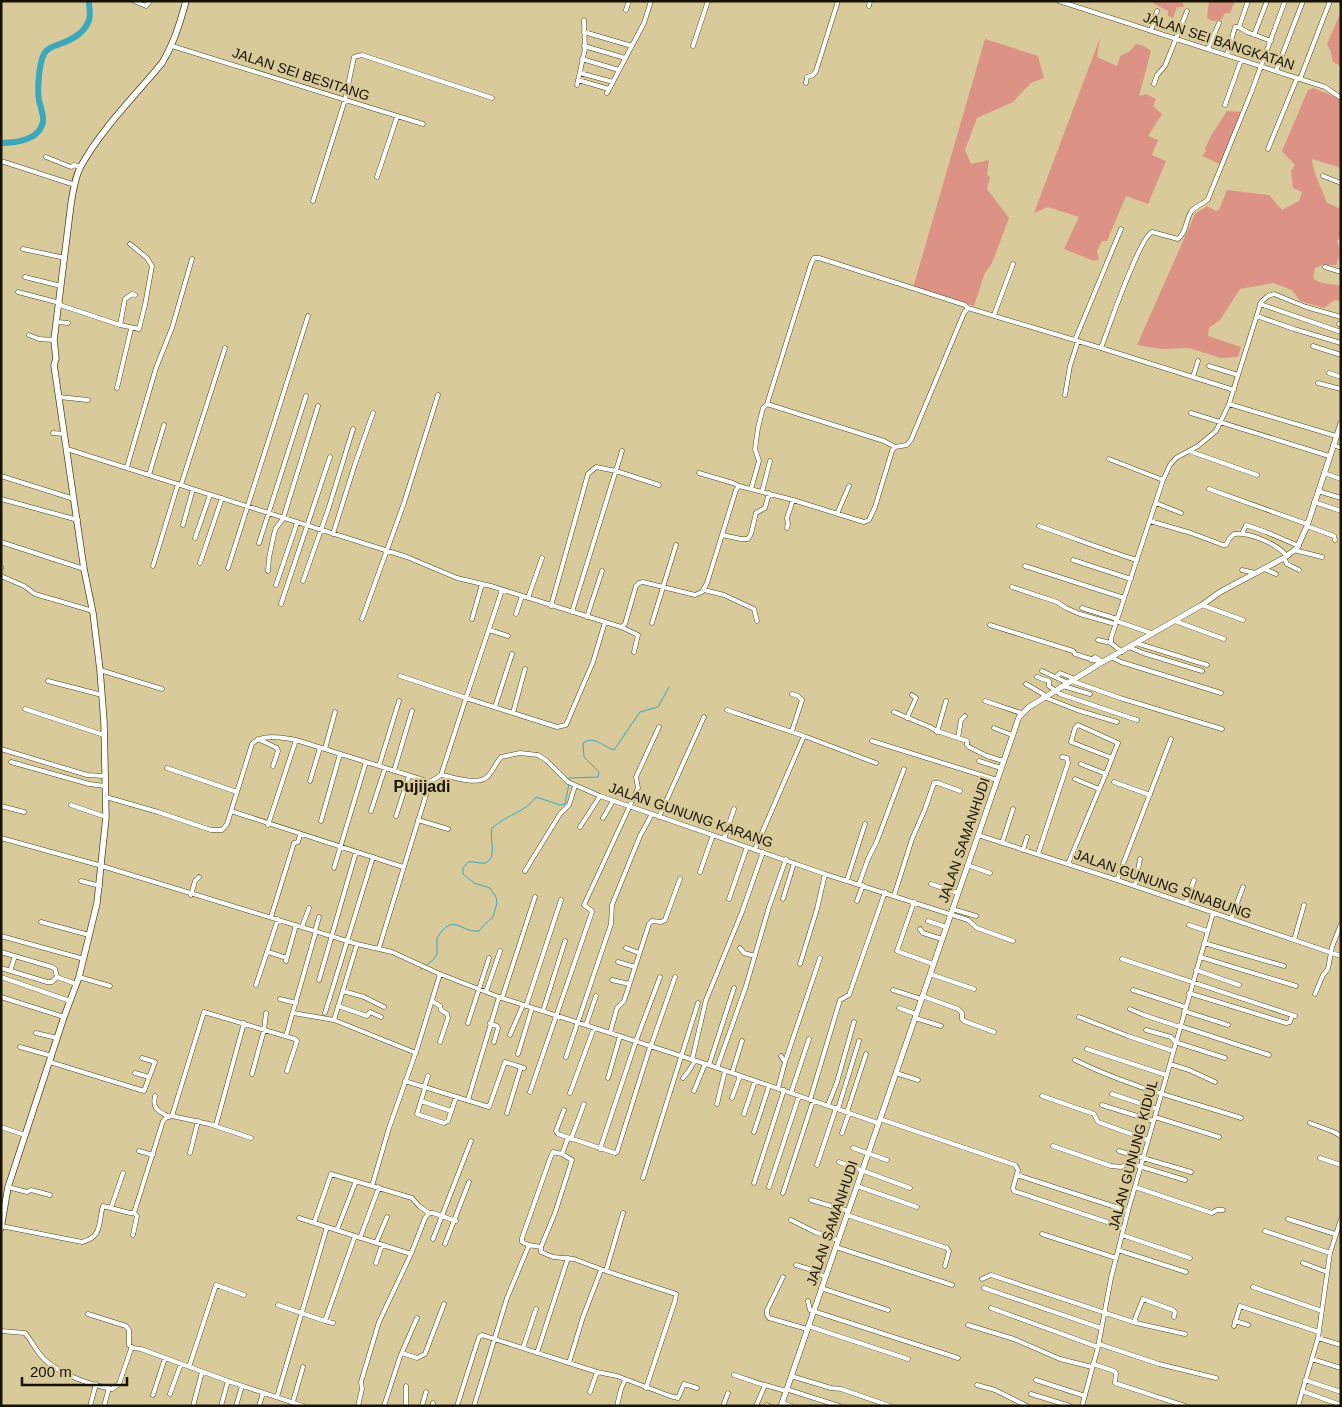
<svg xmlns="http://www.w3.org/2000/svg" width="1342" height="1407" viewBox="0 0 1342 1407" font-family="Arial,sans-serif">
<rect width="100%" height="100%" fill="#d9ca9b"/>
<!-- green -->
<path fill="#dc9284" d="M1182,1l2,6h-7l-4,11 -5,-2v-5l-17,-9z
M1209,1h26l-5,12h-5l-4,7 -8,1 -6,-3z
M1341,12v54l-8,-4 -2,-10 -4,-8z
M1100,38l-3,19 20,9 3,-10 9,-4 7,-8 8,2 7,5 -12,45 7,-2 10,5 -3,7 9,8 -14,22 10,4 -6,15 14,6 -18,43 -22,-8 -19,45h-5l-5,10 2,8 -5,2 -30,-12 15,-32 -31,-10 -14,6z
M985,39l53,17 6,22 -13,5 -18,19 -36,16 -12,32 6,14 18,-4 -2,15 3,2 -3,12 22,29 -17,45 -8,12 -10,31 -61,-18z
M1313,88l28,11v69l-29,-9c1,15 10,29 15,44l14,6v30l-4,1 3,13 -4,12h-14l-7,3 -2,10c7,7 18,5 28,8v15l-6,-1 -11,8 -24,-7 -8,-11 -19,-7 -33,6 -20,31 -11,8 -1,8 33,11 -3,10 -17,1 -32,-10 -27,1 -25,-4 58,-131 12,-8 9,5 3,-1 8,-20 42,5 13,15 17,-9 3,-9 -9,-4 -2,-17 4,-6 -13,-14 26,-61z
M1227,111l17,1 -22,53 -20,-9 4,-5 -1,-2 6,-13z"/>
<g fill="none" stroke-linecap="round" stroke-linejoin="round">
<!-- stream -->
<path stroke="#3ca8bc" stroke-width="1" d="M569,780v-2l29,-1 1,-5 -15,-15 -1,-14c12,-8 20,4 31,7l26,-38 18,-5 11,-20
M420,970l13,-10 4,-6v-16c17,-27 23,-5 42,-7l6,-7 8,-7 4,-14 -1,-6 -6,-9 -16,-5 -11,-9v-6l5,-6c6,-1 12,2 17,1 13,-4 4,-26 7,-35 14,-13 34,-16 44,-31l24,8 5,-1 4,-20"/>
<!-- river -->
<path stroke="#3ca8bc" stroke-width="6" d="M1,143c15,0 38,-3 42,-21 1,-8 -3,-15 -4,-22 -2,-10 0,-37 5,-46 3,-6 10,-8 16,-10 11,-4 25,-11 29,-24 2,-5 0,-13 0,-19"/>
<!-- street casing -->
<g stroke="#514418" stroke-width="5">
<path id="street" d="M134,1l12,5 4,-5
M1059,1l241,78 25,8 16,11
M1248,1l-9,26 8,5 24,9
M869,6l1,-5
M626,10l3,-9
M1151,31l6,-20
M584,32l48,14
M1254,35l13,-34
M172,46l251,78
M584,46l41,12
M693,46l15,-45
M1208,49l11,-26
M1227,55l8,-28h4
M582,59l37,11
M1276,71l27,-70
M580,73l33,9
M1300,79l30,-78
M578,80l31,9
M806,83l1,-6 6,-2 3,-4 22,-70
M1154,84l3,-9 8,-9 22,-55
M577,85l8,-36 -1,-29
M607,93l37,-70 7,-22
M1225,105l16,-45
M1268,149l29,-71
M46,157l25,10 3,-2 6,2
M1,161l74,24
M1323,176l18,7
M377,177l20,-60
M313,201l32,-101 9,-43 8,-2 130,43
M23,249l42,9
M1325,267l16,5
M25,277l36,9
M18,292l42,11
M1260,304l81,28
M60,305l60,20 19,4 6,-24 7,-39 -5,-8 -17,-14
M994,315l19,-51
M1257,316l37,13 47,14
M58,322l10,1
M1339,324l2,1
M120,325l5,-26 7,-5 3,1
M29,335l10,4 15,1
M1075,340l46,-111
M1313,346l28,9
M1101,348l133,42
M1209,366l29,9
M1329,373l12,4
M1193,377l5,-16
M1318,383l23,6
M117,388l14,-59
M1065,395l5,-29 8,-25
M59,397l29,3
M767,404l117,37 11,6
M1229,404l107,32
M1191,413l138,43
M53,433l11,1
M1333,445l8,3
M67,449l340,108 50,21 34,8 130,41 4,-3 11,-38 3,-3 4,-1 52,13 7,-3 5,-9 29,-93 3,-4 54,14 71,22 5,-2 6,-13 17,-56 3,-4 12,-2 4,-5 53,-127 4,-5
M1189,451l68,24
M1109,459l54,21
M127,467l29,-99 16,-40 20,-69
M699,473l34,10 6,3
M1324,473l17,6
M149,475l15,-50
M1,476l73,23
M181,485l44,-137
M751,489l8,-28 -4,-12 3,-21 5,-20 4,-4 44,-140 3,-6h5l146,47 3,3 133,40c7,-18 38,-110 51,-116l26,7c9,-7 7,-18 13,-27 3,-6 12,-7 17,-13l43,-106 34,-92
M1209,489l98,35
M1318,491l23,7
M762,492l8,-31
M1,499l77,21
M1314,502l27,9
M1156,503l25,10
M837,514l12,-28
M1150,521l41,12 32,12h3l3,-6 5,-5c16,-2 43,10 53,22
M183,525l10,-36
M1039,526c33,11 65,24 98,34
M1307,526l27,10 1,4
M787,528l1,-4 -1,-6 6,-18
M333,534l22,-70 18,-51
M1242,534l4,-9 20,7 33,14
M722,535l19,4h7l3,-5 5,-21 9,-5 4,-15
M195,538l15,-43
M1,542l83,27
M259,543l47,-147
M1294,550l28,7
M1284,558l3,6 12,6
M1073,560l58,19
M200,563l22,-65
M153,566l25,-82
M1025,566l99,32
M1,567v1
M228,568l80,-252
M1264,569l12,5
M1242,570l13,3
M268,571l1,-13 5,-24 2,-6 7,-9 35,-113
M1,576l23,10 11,8 58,17
M303,581l25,-71 25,-81
M276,585l21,-62
M1012,587l45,15 9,6 14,6 35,10
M704,590l20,5 30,14 3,12
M528,598l14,-40
M281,604l49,-147
M1202,605l41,15
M551,606l37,-132 8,-7 20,4 43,14
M1082,608l35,11
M572,612l50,-161
M516,614l6,-18
M587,617l15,-46
M362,619l42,-116 34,-108
M472,619l10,-35
M1116,621l35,12
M1175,621l49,18
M652,623l24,-78
M990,625l83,26 2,3 22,7 2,3
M621,627l17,8 -4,17
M489,630l19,6
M1098,640l13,3
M1136,643l71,22
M1129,647l14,6 59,18
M1122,652l-11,-9v-5l52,-158 7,-15 6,-7 22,-12 18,-15 13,-27 32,-102 7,-6 6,-2 32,13 35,10
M1111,657l10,5 100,31
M1091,660l4,-3 8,5
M100,670l62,19
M1042,671l26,12
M400,676l66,22 36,-108
M1037,677l12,4v5l11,8 77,26
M1056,677l4,-4 15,6
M48,681l54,14
M1072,681l48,17 102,31
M1026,684l17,10 1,3 33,13 40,12
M1063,686l27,8
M985,701l36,12
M495,707l17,-53
M25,709l79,26
M727,710l77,26 -49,113
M894,712l36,15 7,4 30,10v4l2,2 18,9 16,5
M513,713l44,14 9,-2 27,-63 12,-40
M907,718l9,-20 -4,-3
M994,728l18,7
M792,731l10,-31 -4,-4 -6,-2
M937,732l9,-31
M804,736l72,27
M958,738l3,-18 4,-4
M258,739l19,9 1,3 -5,15
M872,741l125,39
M1,749l86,26 17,1
M325,749l10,-37
M979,761l22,7
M11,762l78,22 16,2
M1081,764l25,10
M379,766l20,-65
M167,768l70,24
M394,771l18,-60
M441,775c13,2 39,12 48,0 5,-6 7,-12 12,-18l19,-4 18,2 8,5 22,22 32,14 225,78 143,46 9,8 36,13
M1075,779l24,10
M310,781l10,-33
M1114,782l36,13
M106,797l52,15 53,18h11l5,-6 25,-80c9,-11 31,-6 44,-4l134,42 11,-7 25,-77 47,15 12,-44
M71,805l35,12
M1,806l23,6
M231,811l172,56
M371,811l14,-43
M396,816l13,-40
M659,817l45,-100
M603,818l10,-17
M418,820l30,9
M321,821l19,-67
M268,825l28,-85
M580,827l20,-31
M978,835l139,45 224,76
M1,838l101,28 255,78 35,8 48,22 59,23 210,68 169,58
M724,839l10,-30
M1002,843l11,-34
M1023,850l4,-13
M1038,854l30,-91 -1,-5 -5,-1
M1068,864l41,-98c3,-8 6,-16 9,-23l-40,-18 -3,3 -4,14 41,16
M967,865l23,8
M334,868l32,-106
M525,871l35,-57 9,-9 6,-19
M700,872l13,-37
M847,880l18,-56
M1117,880l54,-141
M81,881l19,5
M859,884l9,-25 9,-18 27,-72
M931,884l27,9
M1135,886l5,-27
M191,895l4,-14 4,-4
M894,896l18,-57 13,-30 9,-26h4l22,8
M729,899l18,-52
M783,899l11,-36
M857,901l6,-16
M914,902l-17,49 36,13
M1186,903l8,-23
M952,909l24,7
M271,917l23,-74 4,-1 2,-7
M1231,919l12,-32
M928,921l18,6
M41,922l48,13
M1189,925l18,6
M302,927l7,-19
M920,929l3,4 19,6
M315,931l4,-14
M1,936l83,23
M1294,940l10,-35
M1204,943l80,23
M379,948l51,-166
M626,948l13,5
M740,948l4,5 11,3
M1,952l51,15 3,2 2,8 19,7
M268,952l19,6
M1200,957l96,29
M1122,959l173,57
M286,961l10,-36
M618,962l17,5
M800,964l17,-55 8,-35
M1,968l46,14h5l5,-5
M1196,970l43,15
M10,971l5,-15
M930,974l44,15
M1,977l69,24
M79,977l31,9
M319,980l37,-128
M612,980l17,4
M256,985l22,-66
M893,990l28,9
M1133,990l52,17
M343,991l21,6 20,10
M486,992l14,-41
M1189,993l97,30 4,-1 2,-7
M1315,994l8,-19 5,-6 4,-22 9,-23
M922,996l36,13 4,4v6l2,2 30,11
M1,997l63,20
M502,998l33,-101
M280,999l16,4
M432,1001l8,5 1,4 6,4 1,4 -8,24
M338,1006l29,10 3,-4 11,5
M526,1006l35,-106
M899,1008l17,6
M1130,1009l14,6 36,12
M543,1011l22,-70
M1184,1011l44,14
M293,1013l41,7 82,33
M325,1013l48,-156
M1079,1017l49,19 45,15
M915,1018l26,8
M334,1020l23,-76
M468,1023l21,-65
M490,1023l7,3 1,2 -4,14
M586,1025l10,-29
M1180,1026l89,29
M1146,1030l25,7 4,5 50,16
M36,1033l21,5
M610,1033l7,-25 7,-7 25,-77 3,-3 9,1 4,-2 15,-41
M510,1035l13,-30
M286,1036l30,-105
M20,1047l32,9
M1087,1049l79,26
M518,1054l14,-46
M566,1057l45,-133 1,-19 28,-69 12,-22
M692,1060l14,-60 36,-88 21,-60
M1075,1060c52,26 110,40 166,58
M50,1062l94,29 11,-29 -13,-4
M785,1062l35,-104
M1170,1064l19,6 26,12
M709,1065l25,-77
M717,1068l29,-82 23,-79 17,-48
M135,1073l14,4
M732,1073l10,-32
M896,1073l22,7
M252,1074l12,-44 2,-17
M608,1078l12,-42
M683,1078l5,-6 7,-11
M405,1081l84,26 16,-45 19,6
M424,1088l4,-12
M425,1088l-8,26 27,9 4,-2 8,-24
M778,1088l7,-26 -4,-6
M694,1091l11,-27
M530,1092l62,-180 -1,-2 -7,-5 54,-117 -2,-11 23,-50
M570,1093l24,-65
M791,1093l18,-54
M1112,1094l45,15
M155,1096c-3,14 4,15 14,21
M1042,1096l52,18 4,8 50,18
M732,1098l8,-22
M468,1100l31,-103
M810,1100l30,-100 9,-5 36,-103
M421,1101l30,10
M717,1104l8,-33
M828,1105l9,-23 17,-60
M1102,1105l51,16
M838,1109l21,-68
M564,1110l-8,21 2,3 57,19 2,-1 33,-105 2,-4 23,-66
M847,1112l19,-58
M507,1113l14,-46
M744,1114l11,-33
M172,1116l32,-104 91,27 2,2 -10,30
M172,1116l37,8 42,14
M1155,1117l64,20
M880,1119l135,46 3,5 -5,18 1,3 93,31 16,7
M1310,1123l24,9 7,4
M216,1125l28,-102
M1,1127l24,8
M754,1132l15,-46
M842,1133l7,-20
M571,1139l13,-35
M1053,1146l58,20 10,1 8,-4 56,17
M853,1148l34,12
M600,1149l36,-108 24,-64
M139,1151l14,4
M1119,1151l72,21
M190,1153l8,-32
M562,1154l6,-16
M1320,1158l21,7
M839,1162l71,26
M817,1165l19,-57
M1017,1175l111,36
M643,1178l55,-175
M754,1183l30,-93
M372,1186l40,12 7,8 10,7
M857,1186l60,21
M8,1187l19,5 4,-2 19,5
M769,1187l30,-91
M1135,1187l77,26 5,-3h6
M783,1193l30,-92
M811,1200l37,11
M111,1208l12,-35
M134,1213l29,-92 4,-4 5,-1
M847,1215l100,33 2,3 -4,15
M1288,1219l47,15
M791,1220l24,12 23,8
M314,1223l17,-49 41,12 17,-58 29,-82 22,-72
M1,1226l81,16c21,-5 16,-20 21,-36l27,7h4
M327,1227l84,27
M337,1230l19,-49
M1265,1231l65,22
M1042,1234l74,24
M133,1235l4,-19 -3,-3
M1122,1235l68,23
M360,1238l19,-51
M433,1239l38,-98
M376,1243l11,-26
M445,1244l24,-62
M541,1247v5l12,5 21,2 32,12 70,23 -1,7 -29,87
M836,1247l116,38
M1118,1250l68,22
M376,1263l6,-18
M1303,1263l24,9
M796,1265l16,5 13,7
M606,1271l17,-58
M783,1277l-16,33v5l2,3 38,11
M982,1279l9,-4 145,48 -1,-4 8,-20 30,11 2,2 -1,5
M1253,1287l69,24
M821,1288l67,22
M984,1288l117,40
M808,1301l2,9 148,48
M278,1305l47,16 30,-85
M991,1308l107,39
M88,1314l38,12 3,4v15l4,3
M325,1321l8,2
M1235,1321l13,4
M1136,1323l49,11
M968,1325l46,14 46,20 32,8
M808,1326l100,33
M1234,1326l6,-20 79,26
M1,1331l24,2c7,8 11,18 19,26 15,15 47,26 68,30l7,-5 12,-35 2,-1
M1318,1338l23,7
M1099,1344l60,20 57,14
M133,1348l8,1 87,32 75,25
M523,1348l13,-39
M402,1353l15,5 8,-4 19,-50
M537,1353l31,-95
M1312,1359l29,9
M569,1363l14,-46 18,-47
M1093,1364l21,7 2,2 -1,10 3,1 67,22
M189,1367l27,-82 28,10
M734,1375l30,10
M791,1376l40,12 10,1 49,17
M1036,1380l49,16
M1305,1380l36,12
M977,1385l18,5 32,16
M786,1389l53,17
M1302,1391l39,14
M590,1392l7,-20
M170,1394l11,-30
M1031,1394l39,12
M153,1395l12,-37
M277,1397l50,-170 -28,-9
M293,1402l10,-35
M782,1403l9,3
M767,1405l2,1
M90,1406l6,-22
M104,1406l5,-18
M193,1406l9,-34
M221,1406l7,-25
M236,1406l6,-20
M259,1406l4,-13
M358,1406l4,-17 -1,-7 18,-60 32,-68 14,-36 4,-5h4l23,8
M384,1406l16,-49 17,-39
M406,1406v-20
M422,1406l4,-14
M433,1406v-3
M457,1406l22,-69 3,-2 115,37 20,4 53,20 8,2 6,-14 13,4
M474,1406l33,-108 22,-53 12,2 14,-34 17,-53 -10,-6 -9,-2 -2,4 -29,82v4l7,3
M617,1406l4,-17 4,-9
M723,1406l5,-13
M756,1406l9,-21 21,6
M1082,1406l16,-59 13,-69 17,-67 85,-298
M1298,1406l20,-68 12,-85 11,-34"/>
</g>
<!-- secondary casing -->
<g stroke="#514418" stroke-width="6">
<path id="secondary" d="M781,1406l238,-689 10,-10 70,-43 103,-59 18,-13 64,-34 13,-10 10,-22 34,-103"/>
</g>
<!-- primary casing -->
<g stroke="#514418" stroke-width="7">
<path id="primary" d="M1,1228l7,-41 56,-170 15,-40 18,-74 9,-86 -2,-95 -4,-52 -7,-57 -9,-44 -30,-204 2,-6 -2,-19 17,-136c2,-13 4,-27 10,-38 21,-38 54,-70 81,-103 12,-20 18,-40 24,-62"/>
</g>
<!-- street -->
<use href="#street" stroke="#fff" stroke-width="4"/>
<!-- secondary -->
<use href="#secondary" stroke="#fff" stroke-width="5"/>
<!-- primary -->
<use href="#primary" stroke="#fff" stroke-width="5.5"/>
</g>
<g text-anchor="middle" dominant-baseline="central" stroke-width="4.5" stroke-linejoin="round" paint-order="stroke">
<!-- street labels -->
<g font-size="14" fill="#181303" stroke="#d9ca9b">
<text transform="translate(1219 41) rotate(18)">JALAN SEI BANGKATAN</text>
<text transform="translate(301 74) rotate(18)">JALAN SEI BESITANG</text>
<text transform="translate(691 815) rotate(19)">JALAN GUNUNG KARANG</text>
<text transform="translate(964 840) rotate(-71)">JALAN SAMANHUDI</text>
<text transform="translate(1163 884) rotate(19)">JALAN GUNUNG SINABUNG</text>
<text transform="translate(1133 1155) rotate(-75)">JALAN GUNUNG KIDUL</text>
<text transform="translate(832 1223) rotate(-71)">JALAN SAMANHUDI</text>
</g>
<!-- quarter labels -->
<g font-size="16" font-weight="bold" fill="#181303" stroke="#d9ca9b">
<text x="422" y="786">Pujijadi</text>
</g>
</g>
<!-- border -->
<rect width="1342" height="1407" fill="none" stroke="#181303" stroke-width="5"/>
<!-- scale -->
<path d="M22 1377v8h105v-8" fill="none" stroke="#181303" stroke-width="2.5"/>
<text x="30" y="1377" font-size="15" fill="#181303" stroke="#d9ca9b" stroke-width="4" paint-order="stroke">200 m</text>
</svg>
